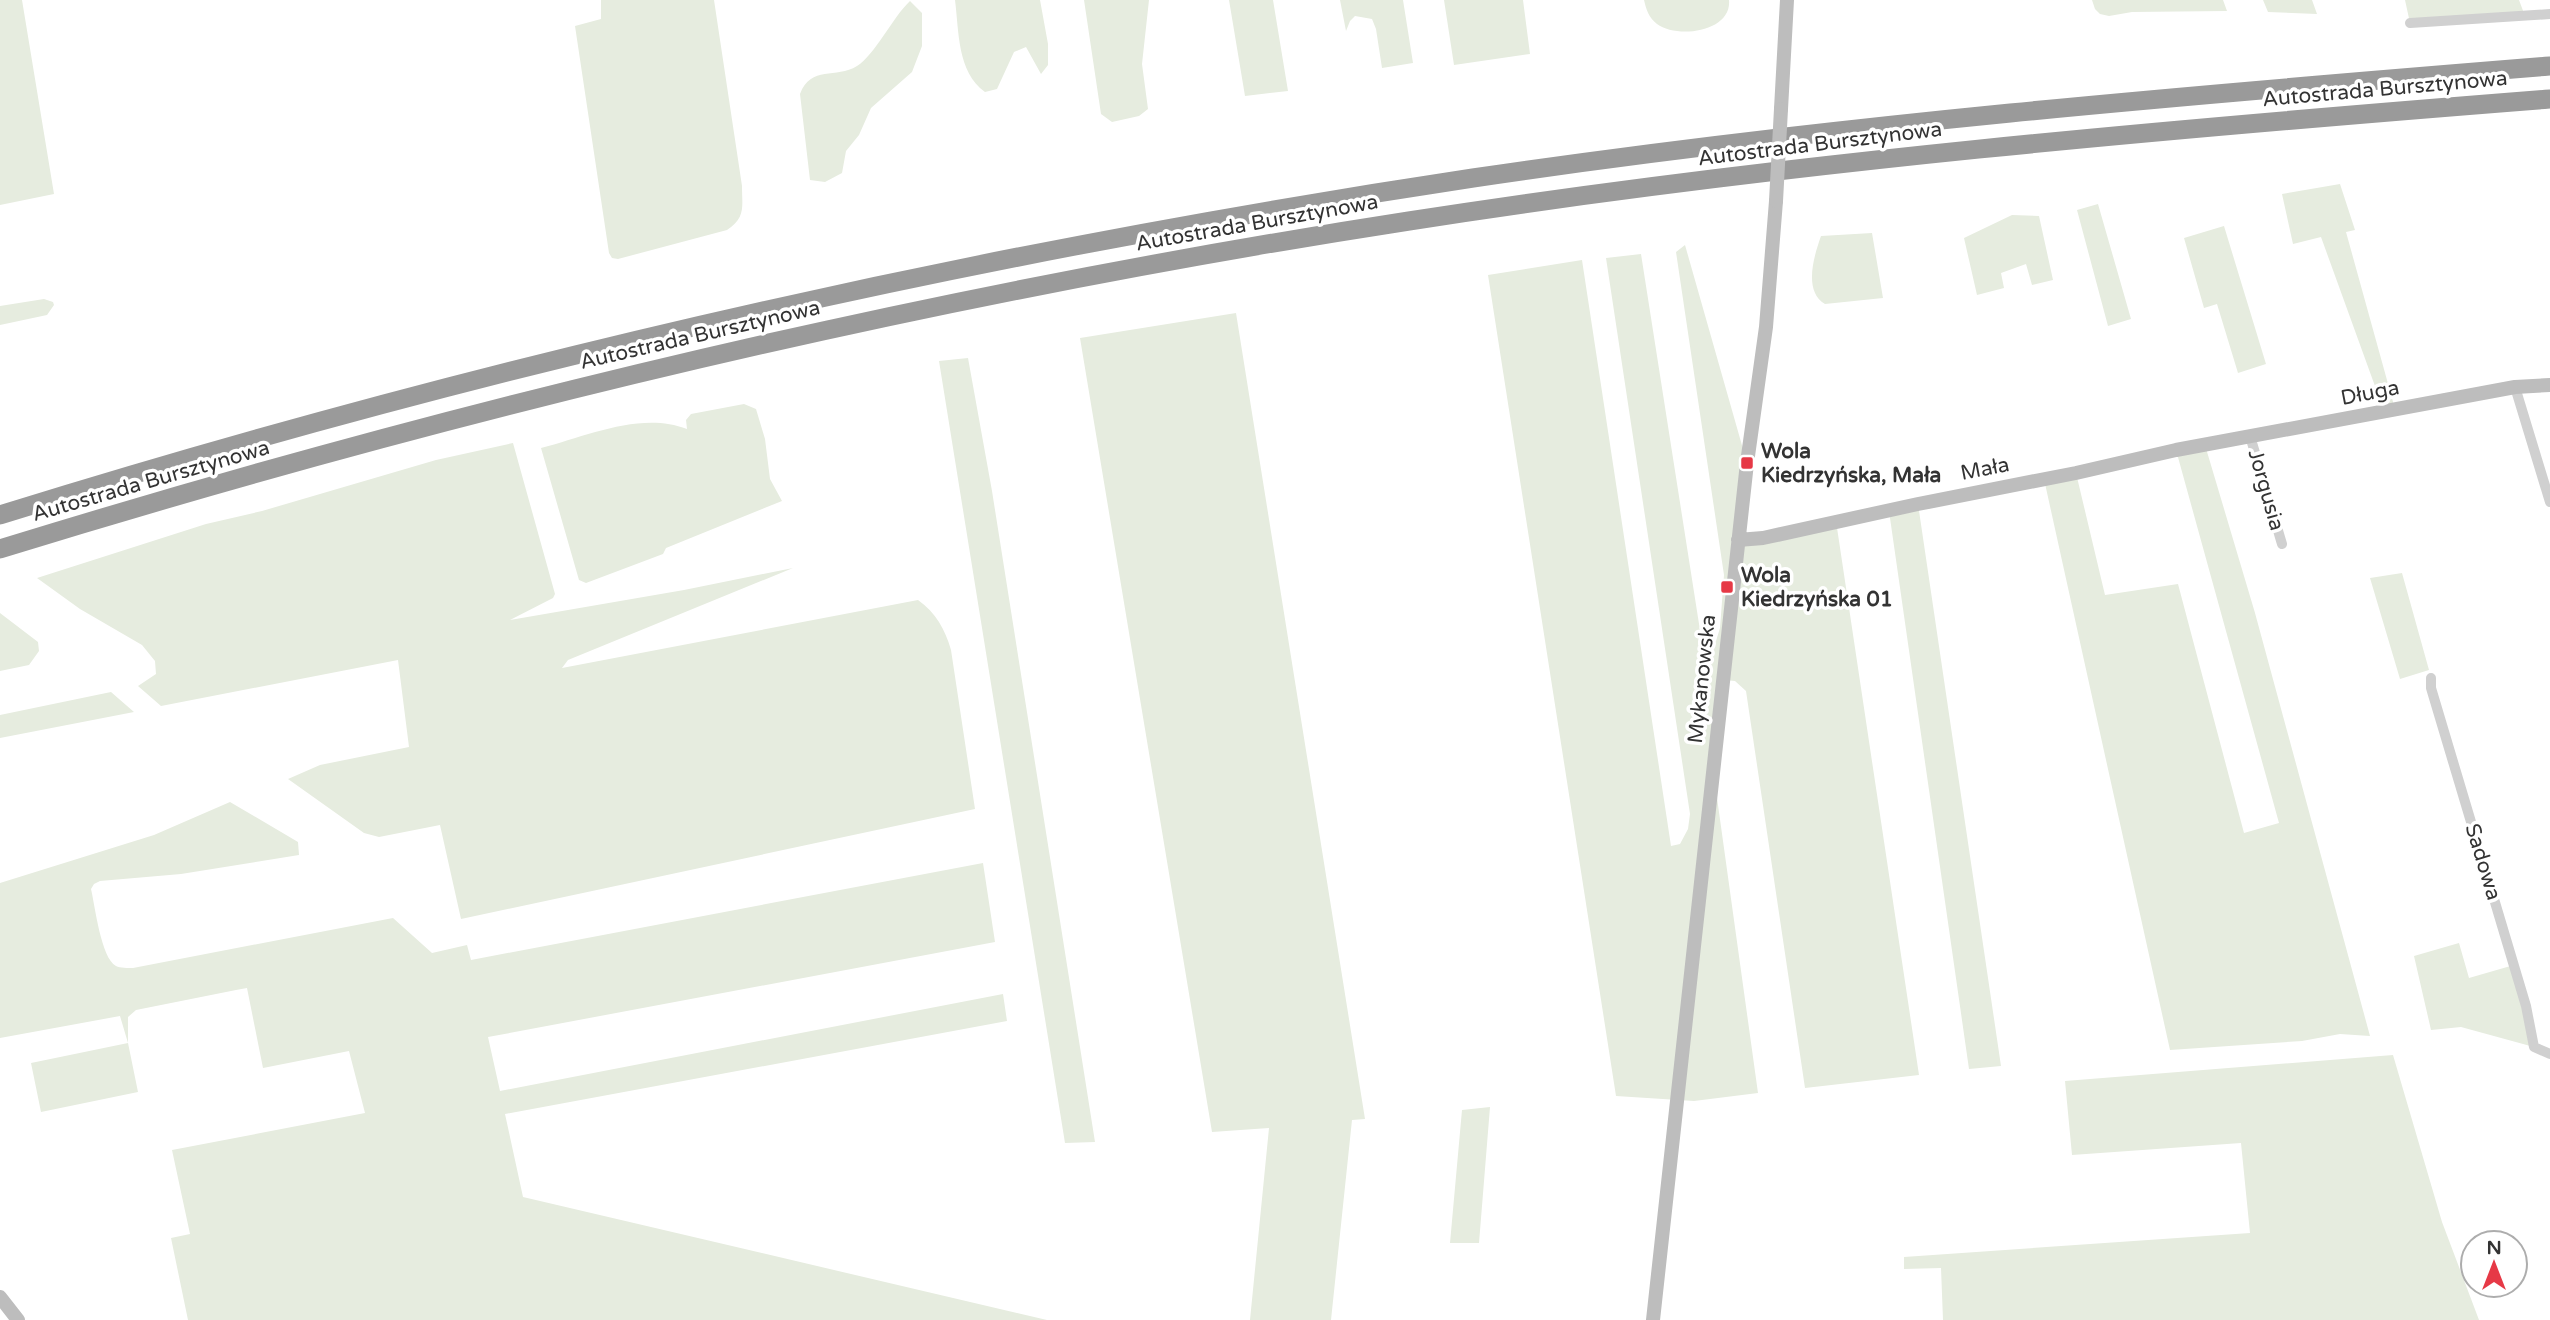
<svg xmlns="http://www.w3.org/2000/svg" width="2550" height="1320" viewBox="0 0 2550 1320" font-family="'Varela Round',sans-serif">
<rect width="100%" height="100%" fill="#fff"/>
<!-- green -->
<path fill="#e6ecdf" d="M0,0h22l32,194 -54,11z
M601,0h113l28,186c0,21 4,31 -15,44l-109,29 -6,-1 -3,-5 -34,-227 26,-7z
M955,0h85l8,44v21l-7,9 -15,-27 -12,5 -17,37 -12,3c-28,-20 -26,-61 -30,-92z
M1084,0h65l-7,64 6,45 -9,7 -27,6 -11,-8z
M1229,0h44l15,91 -43,5z
M1340,0h63l10,63 -31,5 -6,-39 -4,-10 -17,-3 -5,5 -4,10z
M1444,0h79l7,54 -76,11z
M1644,0h85c3,32 -52,39 -72,24 -8,-6 -11,-15 -13,-24z
M2092,0h131l4,11 -95,1 -23,4 -9,-2 -5,-5z
M2263,0h49l5,14 -49,-2z
M2405,0h114l6,16 -115,7z
M910,1l12,12v33l-10,26 -41,36 -12,27 -13,16 -4,22 -17,9 -15,-2 -10,-86c11,-29 36,-15 57,-28 18,-11 35,-48 53,-65z
M2340,184l15,46 -9,2 49,177 -11,2 -63,-174 -28,7 -11,-50z
M2098,204l33,115 -23,7 -31,-116z
M2012,215l27,1 14,64 -21,5 -6,-21 -25,9 3,15 -27,7 -13,-57z
M2224,226l42,138 -28,9 -21,-69 -13,4 -20,-70z
M1872,233l11,65 -58,6c-22,-13 -11,-48 -4,-68z
M1685,245l62,218 -8,77 97,-19 83,554 -114,13 -59,-397 -11,-10 -11,-1 -11,89 45,324 -64,8 -78,-5 -128,-821 94,-15 89,586 9,-2 8,-15 2,-15 -84,-556 35,-4 61,389 14,-2 4,-13 4,-53 -48,-323z
M44,299l9,3 1,3 -7,10 -47,10v-19z
M1236,313l129,806 -13,1 -21,200h-81l19,-192 -57,4 -132,-794z
M968,358l24,133 103,651 -30,1 -126,-782z
M744,404l12,5 9,30 5,40 12,22 -116,47 -3,6 -77,29 -7,-3 -38,-132c46,-12 100,-37 146,-19l-1,-9 5,-6z
M513,443l42,151 -2,4 -43,22 174,-30 109,-22 -225,92 -6,8 356,-68c18,13 27,29 33,50l24,159 -514,110 -21,-94 -61,12 -15,-4 -76,-54 32,-14 89,-18 -11,-87 -237,46 -23,-20 18,-12 -1,-13 -13,-16 -62,-36 -43,-31 169,-54 56,-13 174,-51z
M2205,445l50,168 115,423 -30,-2 -38,7 -132,9 -126,-571 32,-6 29,122 73,-11 66,249 35,-10 -103,-373z
M1918,504l83,562 -32,3 -80,-558z
M2402,573l27,97 -29,9 -30,-101z
M0,613l38,29 1,9 -10,14 -29,6z
M111,692l23,20 -134,26v-23z
M230,802l68,40 1,13 -118,19 -81,7 -6,3 -3,5c4,17 10,69 25,77 4,2 12,2 17,2l260,-50 39,35 35,-8 4,15 512,-97 12,79 -507,95 12,54 503,-97 4,27 -502,93 18,83 524,123h-859l-17,-82 19,-4 -18,-84 193,-37 -16,-62 -86,17 -16,-80 -11,2 -100,20 -8,7v26l10,49 -97,20 -10,-49 97,-20 -8,-27 -120,22v-155l154,-48z
M2459,943l10,35 45,-13 20,82 -73,-20 -30,3 -17,-74z
M2393,1055l49,167 37,98h-536l-2,-52 -37,1v-12l346,-24 -9,-90 -169,12 -7,-74z
M1490,1107l-11,136h-29l12,-133z"/>
<g fill="none" stroke-linecap="round" stroke-linejoin="round">
<!-- street -->
<path stroke="#d0d0d0" stroke-width="10" d="M2410,23l140,-9
M2515,387l35,115
M2250,436l32,108
M2431,678v10l95,318 8,41 16,7"/>
<!-- secondary -->
<path stroke="#bdbdbd" stroke-width="14" d="M1781,109l6,-109
M1738,540l25,-2 155,-34 158,-31 100,-23 339,-63 35,-2
M0,1297l18,23
M1653,1320l94,-857 19,-136 10,-126"/>
<!-- highway -->
<path stroke="#9a9a9a" stroke-width="19" d="M0,515c482,-150 974,-262 1473,-337 357,-53 717,-83 1077,-112
M0,549c463,-143 930,-254 1409,-328 378,-59 760,-92 1141,-122"/>
<!-- secondary-bridge -->
<path stroke="#bdbdbd" stroke-width="14" d="M1776,201l5,-92"/>
</g>
<!-- markers -->
<g fill="#e63946" stroke="#fff" stroke-width="2.5">
<rect x="1740" y="456" width="14" height="14" rx="3.5"/>
<rect x="1720" y="580" width="14" height="14" rx="3.5"/>
</g>
<g text-anchor="middle" dominant-baseline="central" stroke-width="7" stroke-linejoin="round" paint-order="stroke">
<!-- street labels -->
<g font-size="21" fill="#333" stroke="#fff">
<text transform="translate(2385 89) rotate(-5)">Autostrada Bursztynowa</text>
<text transform="translate(1820 144) rotate(-7)">Autostrada Bursztynowa</text>
<text transform="translate(1257 223) rotate(-10)">Autostrada Bursztynowa</text>
<text transform="translate(700 335) rotate(-13)">Autostrada Bursztynowa</text>
<text transform="translate(2370 393) rotate(-11)">Długa</text>
<text transform="translate(1985 469) rotate(-11)">Mała</text>
<text transform="translate(151 481) rotate(-16)">Autostrada Bursztynowa</text>
<text transform="translate(2266 490) rotate(74)">Jorgusia</text>
<text transform="translate(1702 679) rotate(-84)">Mykanowska</text>
<text transform="translate(2483 862) rotate(73)">Sadowa</text>
</g>
<!-- poi labels -->
<g font-size="21" font-weight="bold" fill="#333" stroke="#fff" text-anchor="start">
<text x="1761" y="451">Wola<tspan x="1761" dy="24">Kiedrzyńska, Mała</tspan></text>
<text x="1741" y="575">Wola<tspan x="1741" dy="24">Kiedrzyńska 01</tspan></text>
</g>
</g>
<!-- north arrow -->
<g transform="translate(2494 1264)"><circle r="33" fill="#ffffff" stroke="#adadad" stroke-width="2"/>
<path d="M0-5L12 26L0 18L-12 26Z" fill="#e63946"/>
<text y="-10" font-size="19" font-weight="bold" text-anchor="middle" fill="#333333">N</text>
</g>
</svg>
